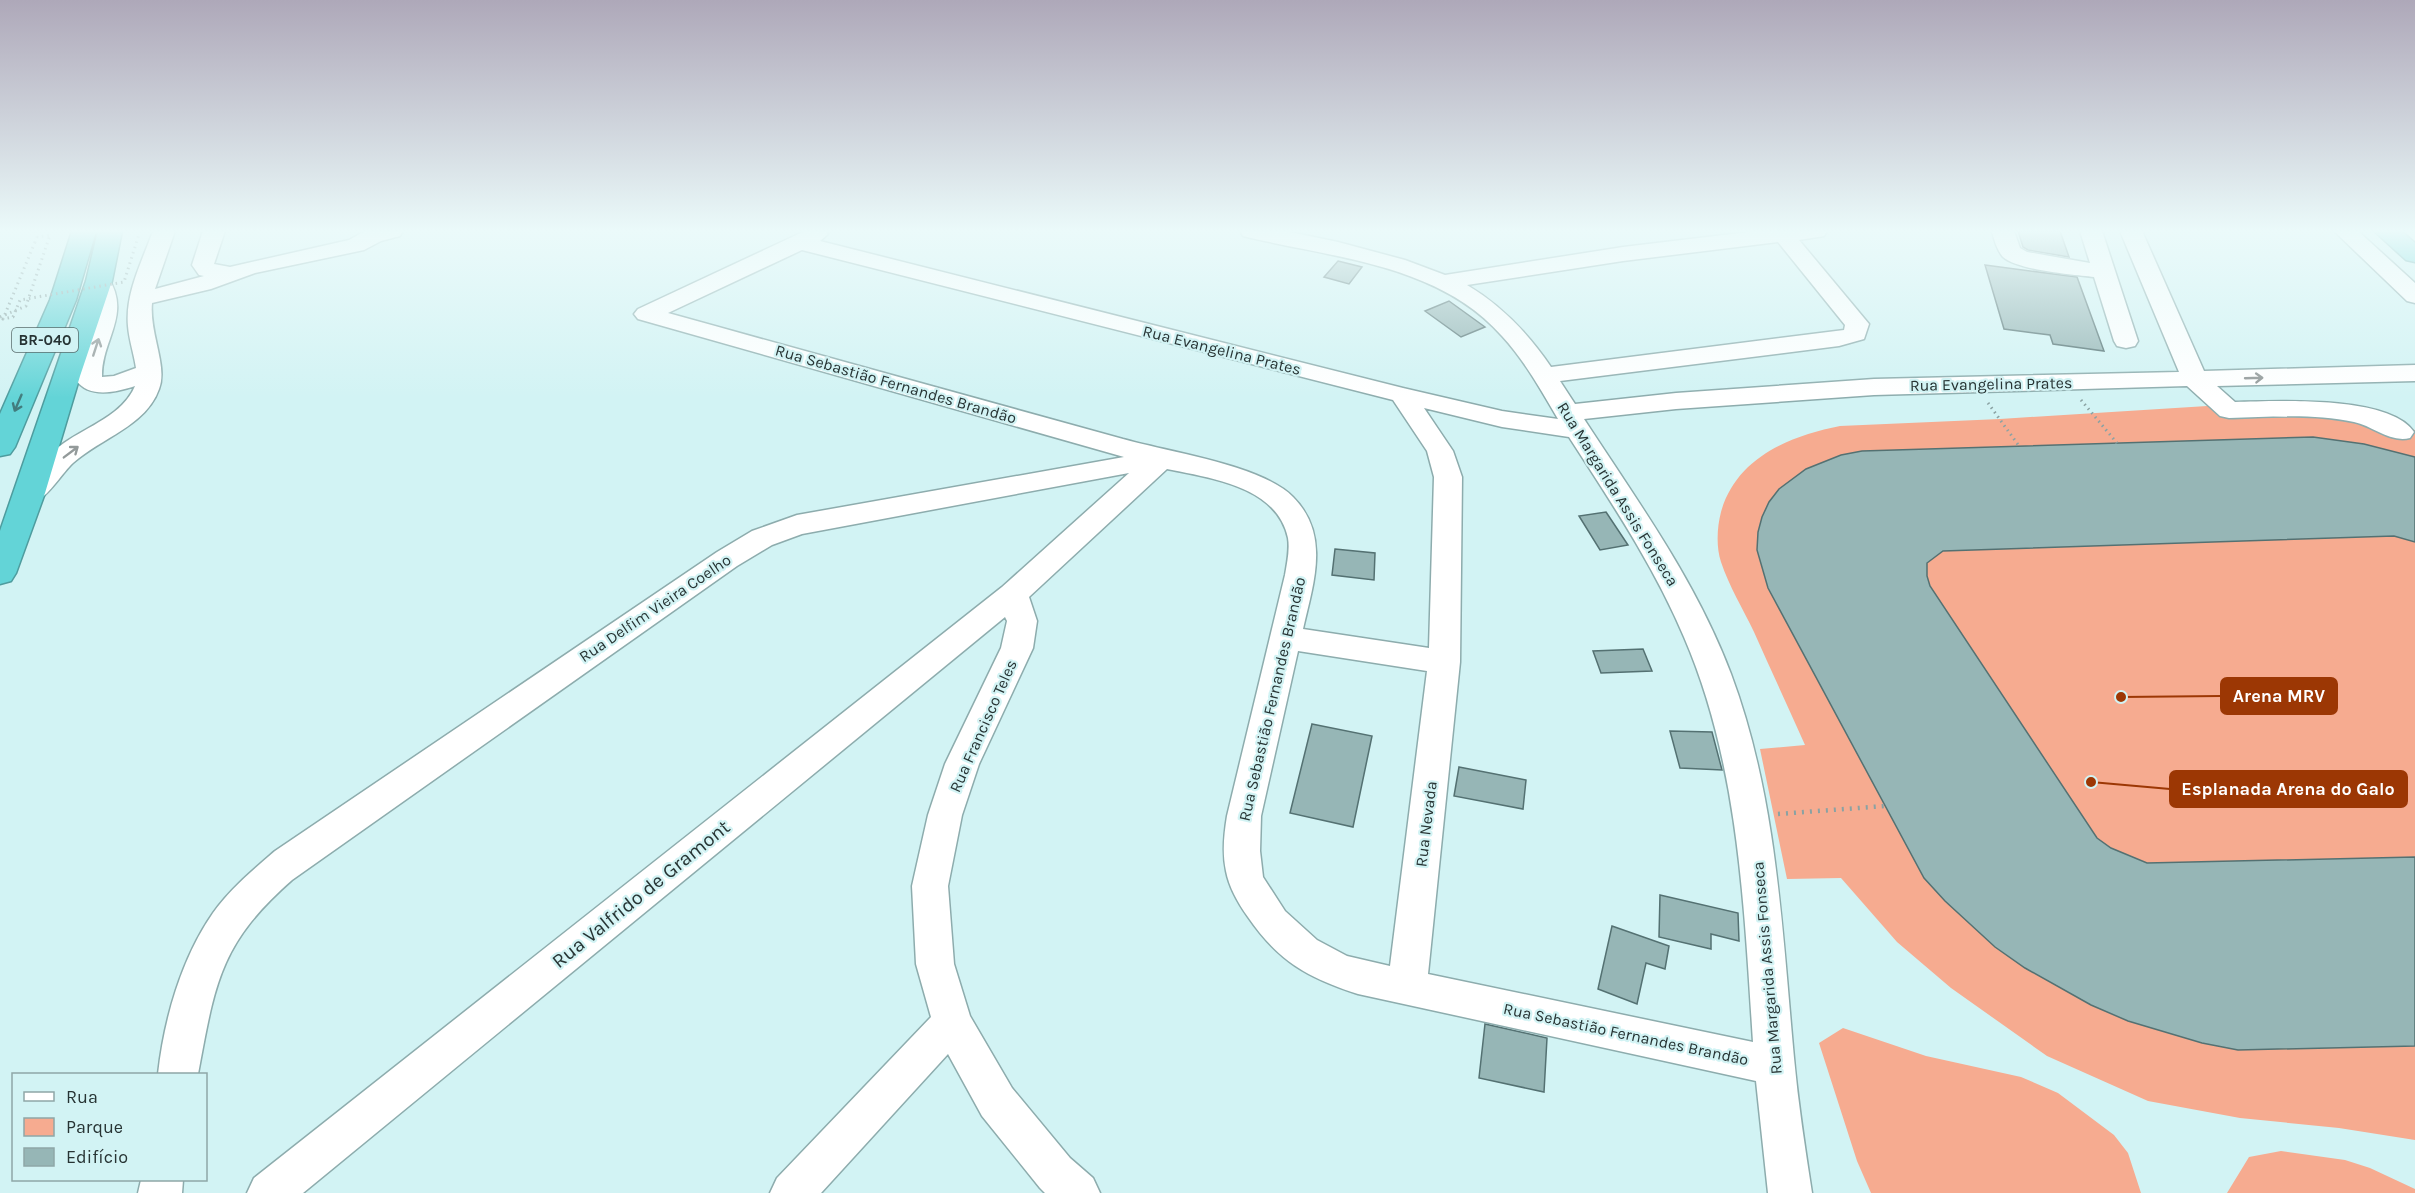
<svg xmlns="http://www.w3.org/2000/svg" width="2415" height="1193" viewBox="0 0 2415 1193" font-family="Karla,sans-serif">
<rect width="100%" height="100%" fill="#d2f3f4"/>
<!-- green -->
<path fill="#f6ab90" d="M2255,403l160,27v710l-76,-12 -99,-10 -92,-17 -101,-45 -96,-68 -54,-46 -56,-64 -54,1 -27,-130 45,-4c-17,-38 -34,-75 -51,-113 -11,-23 -25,-46 -33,-70 -5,-15 -4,-35 0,-50 15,-54 68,-76 119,-86l160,-7z
M1843,1028l83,28 95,21 37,16 56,42 14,18 13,40h-270l-14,-32 -38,-118z
M2281,1151l64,9 25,8 45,21v4h-188l22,-36z"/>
<!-- building -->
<path fill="#96b6b6" stroke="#547172" stroke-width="1.5" d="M2018,231h42l9,26 -41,-7 -5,-3z
M1338,261l24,6 -13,17 -25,-7z
M1985,265l92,12 27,74 -51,-7 -3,-9 -46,-6z
M1449,301l36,26 -24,10 -36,-26z
M2313,437l51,7 51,13v85l-21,-6 -451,15 -16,12v13l3,10 167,252 14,10 36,15 268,-6v189l-177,4 -36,-7 -74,-22 -37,-16 -66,-37 -30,-21 -50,-46 -21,-23 -156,-290 -11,-38 1,-18 4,-15 7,-15 10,-13 27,-20 35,-14 21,-4z
M1606,512l22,33 -28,5 -21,-34z
M1335,549l40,4 -1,27 -42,-5z
M1643,649l9,22 -51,2 -8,-22z
M1312,724l60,12 -19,91 -63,-14z
M1670,731l42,1 10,38 -42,-2z
M1459,767l67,13 -3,29 -69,-13z
M1660,895l78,18 1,28 -28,-7v15l-52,-12z
M1612,926l57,20 -4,23 -19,-6 -9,41 -39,-15z
M1485,1024l62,14 -3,54 -65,-14z"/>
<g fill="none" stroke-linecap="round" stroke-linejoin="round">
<!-- minor casing -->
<g stroke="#8dacad" stroke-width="3">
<path id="minor" d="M153,231h22l-20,58 49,-13 -5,-1 -7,-10 11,-34h22l-11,33 16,3 119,-27 16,-9h38l-3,5 -19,5 -17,9 -109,23 -44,16 -59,14c-3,30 16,63 7,86 -13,37 -58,49 -86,74 -10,9 -24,32 -35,37 -6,3 -11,1 -18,-1l-4,-6c12,-19 30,-37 48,-50 24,-17 59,-28 71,-57 -18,6 -46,13 -59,-6l1,-9 17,-55v-12l-6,-23 3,-5 8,-2 8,2c26,38 -6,64 -5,101l12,-1 22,-8c-2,-14 -7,-28 -8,-42 -3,-33 14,-64 25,-95z
M805,231h21l2,3 -8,7 583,147 99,23 56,8c-17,-29 -33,-58 -56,-83 -64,-73 -171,-78 -259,-100l-3,-5h45l53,11 67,18 40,15 178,-28 134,-16h70l-3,5 -25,4 70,84 -5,15 -25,7 -279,35 15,23 101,-11 198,-14 305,-7 -59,-141h22l62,140 211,-6v16l-198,5 18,16c41,-1 155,-7 179,30l-4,6c-20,5 -37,-12 -56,-16 -41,-9 -84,-5 -125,-4l-9,-2 -33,-30 -313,9 -198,14 -92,10c54,83 112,162 147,255 46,123 51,255 63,384 4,45 11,90 18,135h-44l-12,-112 -398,-87c-50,-16 -80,-33 -110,-77 -10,-14 -19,-30 -22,-46 -4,-18 -2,-37 1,-55l58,-241c2,-12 5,-25 3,-37 -11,-52 -78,-60 -121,-69l-138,128 8,24 -4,27 -54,116 -17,51 -14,71 6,78 16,52 42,72 58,70 23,20 7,15h-55l-5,-5 -58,-72 -34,-62 -127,139h-51l7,-15 154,-161 -15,-53 -4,-78 16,-71 17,-51 56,-116 6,-27 -2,-4 -702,576h-56l7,-15 748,-591 127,-114 -327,61 -30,11 -35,21 -445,314c-73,64 -77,104 -94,194h-40c6,-54 23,-115 55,-161 17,-24 40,-43 62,-62l442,-299 35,-21 45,-16 327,-58 -486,-138 -4,-5 4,-5zM1778,242l67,83 -1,5 -293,37c-23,-34 -49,-61 -84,-82l156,-24zM802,250l591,150 34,51 7,26 -5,171 -126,-19c10,-45 28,-94 -10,-132 -31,-32 -125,-45 -170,-58 -152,-42 -304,-84 -455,-126zM1424,408l78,19 67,10c42,65 85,129 115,200 55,127 60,269 69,405l-325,-68 32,-312 2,-185 -9,-26zM1298,651l129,20 -37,295 -43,-10 -30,-16 -32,-29 -22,-34 -3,-26 1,-35z
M1992,231h22l6,17 7,4 63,11 -10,-32h22l36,110 -3,5 -9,2 -9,-2 -3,-5 -20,-64c-20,-2 -77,-7 -91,-20 -6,-7 -9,-17 -11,-26z
M2334,231h24l57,52v20l-8,-2z
M141,1180h42l-1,13h-44z"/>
</g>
<!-- highway casing -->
<g stroke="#4e9c9e" stroke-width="3">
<path id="highway" d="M72,231h24l-20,69 -61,147 -5,7 -10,2v-42l50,-114z
M98,231h24l-10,50 -32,95 -35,117 -29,80 -5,8 -11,3v-53l86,-250z
M2374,231h27l14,12v19l-9,-2z"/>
</g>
<!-- path-far1 -->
<path stroke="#8aa2a3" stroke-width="3" stroke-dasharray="1.5 4" stroke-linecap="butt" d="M35,231l2,6 -2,5
M0,317l26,-11 24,-71 -13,2
M2081,400l36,43
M1988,403l31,43"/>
<!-- path -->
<path stroke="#8aa2a3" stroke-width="4.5" stroke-dasharray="2 6" stroke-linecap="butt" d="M1778,814l107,-8"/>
<!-- minor -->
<use href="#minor" fill="#fff" fill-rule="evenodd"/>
<!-- highway -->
<use href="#highway" fill="#63d4d7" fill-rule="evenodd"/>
<!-- path-bridge -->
<path stroke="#8aa2a3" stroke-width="3" stroke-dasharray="1.5 4" stroke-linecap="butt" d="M35,242l-32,77 10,-2 7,-17 104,-18 16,-51"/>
</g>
<!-- one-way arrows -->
<defs><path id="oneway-shaft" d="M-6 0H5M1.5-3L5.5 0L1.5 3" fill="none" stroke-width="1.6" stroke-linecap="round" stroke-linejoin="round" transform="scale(1.5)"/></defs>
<g stroke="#939a9a">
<use href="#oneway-shaft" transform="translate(96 347) rotate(-72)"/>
<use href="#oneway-shaft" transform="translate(2254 378) rotate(-2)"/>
<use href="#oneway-shaft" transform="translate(71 452) rotate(-37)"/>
</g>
<use stroke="#427c7d" href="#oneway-shaft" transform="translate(18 403) rotate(113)"/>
<!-- sky -->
<linearGradient id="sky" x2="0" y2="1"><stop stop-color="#aea8b9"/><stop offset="0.58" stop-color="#ebfafa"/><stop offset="1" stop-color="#ebfafa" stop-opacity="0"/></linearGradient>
<rect width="2415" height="398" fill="url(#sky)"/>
<g text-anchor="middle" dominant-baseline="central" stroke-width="4.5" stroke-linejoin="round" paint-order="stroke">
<!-- shield labels -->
<rect fill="#d2f3f4" stroke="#5a6d6e" stroke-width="1.5" x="12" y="328" width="66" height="24" rx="4.5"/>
<g font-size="15" font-weight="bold" fill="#273434">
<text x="45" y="340">BR-040</text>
</g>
<!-- street labels -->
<g font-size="16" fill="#273434" stroke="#d2f3f4">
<text transform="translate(1222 350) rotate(14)">Rua Evangelina Prates</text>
<text transform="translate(896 384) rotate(16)">Rua Sebastião Fernandes Brandão</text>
<text transform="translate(1991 384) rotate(-1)">Rua Evangelina Prates</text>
<text transform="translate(1618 494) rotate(58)">Rua Margarida Assis Fonseca</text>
<text transform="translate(655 608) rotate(-34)">Rua Delfim Vieira Coelho</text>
<text transform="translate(1272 699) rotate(-77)">Rua Sebastião Fernandes Brandão</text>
<text transform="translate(983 726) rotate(-66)">Rua Francisco Teles</text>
<text transform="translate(1426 824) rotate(-83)">Rua Nevada</text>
<text transform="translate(1767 968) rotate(-95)">Rua Margarida Assis Fonseca</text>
<text transform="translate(1626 1034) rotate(12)">Rua Sebastião Fernandes Brandão</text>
</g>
<!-- near-street labels -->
<g font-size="20" fill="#273434" stroke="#d2f3f4">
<text transform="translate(641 894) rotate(-39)">Rua Valfrido de Gramont</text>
</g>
</g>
<!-- callouts -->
<path fill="none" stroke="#9c3704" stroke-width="2" d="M2121 697L2221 696M2091 782L2170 789"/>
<g fill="#9c3704" stroke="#d2f3f4" stroke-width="2">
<circle cx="2121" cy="697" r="6"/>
<circle cx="2091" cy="782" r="6"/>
</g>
<g fill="#9c3704" stroke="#9c3704" stroke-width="2">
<rect x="2221" y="678" width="116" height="36" rx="6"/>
<rect x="2170" y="771" width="237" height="36" rx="6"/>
</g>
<g font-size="18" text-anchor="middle" font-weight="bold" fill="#fff">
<text x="2279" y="702">Arena MRV</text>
<text x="2288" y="795">Esplanada Arena do Galo</text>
</g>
<!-- legend -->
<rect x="12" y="1073" width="195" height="108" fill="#d2f3f4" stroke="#8ea7a7" stroke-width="1.5"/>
<rect x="24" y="1092" width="30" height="9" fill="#ffffff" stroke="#8ea7a7" stroke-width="1.5"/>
<text x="66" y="1103" font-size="18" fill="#273434">Rua</text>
<rect x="24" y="1118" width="30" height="18" fill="#f6ab90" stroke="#8ea7a7" stroke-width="1.5"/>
<text x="66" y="1133" font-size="18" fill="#273434">Parque</text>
<rect x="24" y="1148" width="30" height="18" fill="#96b6b6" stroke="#8ea7a7" stroke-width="1.5"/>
<text x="66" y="1163" font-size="18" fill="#273434">Edifício</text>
</svg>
